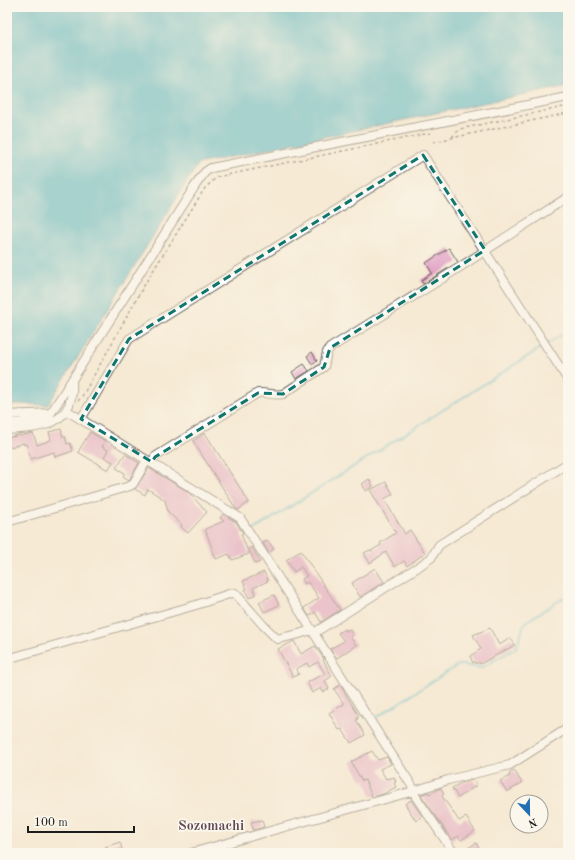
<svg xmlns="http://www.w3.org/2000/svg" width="575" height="860" viewBox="0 0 575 860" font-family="'Old Standard TT',serif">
<rect width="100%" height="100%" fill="#fbf7ec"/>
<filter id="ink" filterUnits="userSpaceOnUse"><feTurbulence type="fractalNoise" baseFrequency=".025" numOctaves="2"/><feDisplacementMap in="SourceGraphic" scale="8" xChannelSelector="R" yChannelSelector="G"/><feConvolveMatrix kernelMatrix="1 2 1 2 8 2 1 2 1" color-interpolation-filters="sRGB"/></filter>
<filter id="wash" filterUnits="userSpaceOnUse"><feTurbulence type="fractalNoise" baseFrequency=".012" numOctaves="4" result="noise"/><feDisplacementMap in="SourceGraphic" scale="16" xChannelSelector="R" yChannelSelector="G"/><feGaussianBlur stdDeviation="0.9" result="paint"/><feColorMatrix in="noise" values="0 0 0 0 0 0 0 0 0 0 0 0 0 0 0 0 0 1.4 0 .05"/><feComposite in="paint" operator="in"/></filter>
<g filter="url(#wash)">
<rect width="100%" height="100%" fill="#f6ead4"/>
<!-- water -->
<path fill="#49b5c6" stroke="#326871" d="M7,7h561v78l-370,79 -150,241 -33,-1 -8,4z"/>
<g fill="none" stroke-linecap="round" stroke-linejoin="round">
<!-- stream -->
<path stroke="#49b5c6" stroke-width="2" d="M547,344l21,-13
M252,531l292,-185
M356,690l16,25 5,2 81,-52h5l18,3 35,-20 8,-23 3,-4 41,-26"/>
</g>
<g id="blocks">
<!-- building -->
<path fill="#de96c0" d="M449,248l9,14 -35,22 -2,-4 11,-7 -6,-10z
M312,352l5,9 -5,3 -5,-8z
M304,364l5,7 -13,8 -4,-7z
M61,429l2,8 2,-1 2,8 3,-1 3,8 -18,6 -1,-5 -23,7 -5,-15 -2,1v-2l-17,5v-10l13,-3v1l13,-3 4,12 14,-5 -2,-8z
M90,432l15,9 -3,6 6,3 -4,7 9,5 -5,8 -30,-18z
M205,433l44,69 -11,8 -2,-1 -43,-68z
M125,454l14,9 -10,17 -6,-4 2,-3 -9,-5z
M149,468l38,23 20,21 -19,21 -7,-6 1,-2 -14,-13 -3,-12 -17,-11 -3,6 -10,-6z
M369,479l4,7 -7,5 -4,-7z
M386,482l7,12 -9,5 21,35 5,-4 15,23 -18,13 -3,-5 -9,6 -9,-15 -16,11 -6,-10 6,-3 1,1 10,-6 -1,-2 16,-10 -26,-43z
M223,514l13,8 7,11 -2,1 8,20 -17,6 -3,-6 -13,5 -11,-30 19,-8 -4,-3z
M268,541l6,8 -5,4 -6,-10z
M252,547l8,15 -5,2 -6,-15z
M301,551l39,59 -19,12 -6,-10 -6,4 -5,-8 15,-10 -11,-16 -3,2 -3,-5 5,-3 -6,-9 -7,5 -8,-12z
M375,568l9,14 -24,15 -8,-14z
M264,572l4,9 -15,7 3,6 -7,4 -4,-8 2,-1 -4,-8z
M274,595l5,10 -15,7 -5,-10z
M490,628l9,17 12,-7 4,7 -35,19 -1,-2 -3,2 -1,-2 -2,1 -3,-7 11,-7 -8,-14z
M345,629l1,2 3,-2 4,6 -3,2 6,8 -19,13 -7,-9 14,-8 -6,-8z
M294,641l7,13 14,-8 9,13 -1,1 9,16 -7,5 4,8 -6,3 -2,-4 -9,5 -5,-11 18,-8 -7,-12 -9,5 -2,-4 -11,6 3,5 -6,3 -15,-28z
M340,685l19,31 -2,1 1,2 -2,1 9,15 -14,8 -9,-14 -3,1 -10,-17 15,-9 -10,-15z
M372,751l6,9 9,-3 4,7 -11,5 6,10 1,-1 1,1 6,-2 2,5 -2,1 2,4 -13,7 -11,3 -7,-17 -3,1 -11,-19z
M514,770l8,13 -15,9 -7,-11 10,-5 -1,-2z
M473,780l4,5 -19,13 -6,-10 9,-5z
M441,788l3,6 -2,2 17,25 7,-4 9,14 -14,9 -3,-4 -6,4 -31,-45 7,-3 1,2z
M411,800l11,16 -6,5 -11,-17z
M262,820l2,7 -11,3 -2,-8z
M120,842l3,11h-17l-1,-6z
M476,843l4,7 -4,3h-16z"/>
</g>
</g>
<g filter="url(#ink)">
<use href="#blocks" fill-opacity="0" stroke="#68645c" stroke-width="1"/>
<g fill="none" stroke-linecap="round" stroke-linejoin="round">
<!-- minor casing -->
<g stroke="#68645c" stroke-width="10">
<path id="minor" d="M66,410l174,108 172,268 4,11 38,56
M21,414l8,6h24
M7,415l44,-2 144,-227 10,-14 6,-4 357,-71
M81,419l48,-80 294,-184 145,225
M7,423h13l12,3
M7,430c23,-2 51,-1 62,-25 3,-9 4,-15 3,-24
M152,462l3,-5 103,-64c8,-1 16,3 25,1l41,-27 3,-15 3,-4 113,-70 125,-81
M7,522l123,-36 3,-2 14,-24
M314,633l104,-66 13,-9 8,-13 129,-82
M7,659l189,-54 36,-12h3l28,32 14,14 22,-5 12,-4
M191,853l223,-62 34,-11 62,-15 58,-37"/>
</g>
<!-- path -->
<path stroke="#68645c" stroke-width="1.5" stroke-dasharray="3 3" stroke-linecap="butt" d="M452,137l8,-8 108,-23
M433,142l135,-29
M78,401l5,-6 63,-113 59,-94 12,-11 213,-44"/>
<!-- minor -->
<use href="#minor" stroke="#fff" stroke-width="8"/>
</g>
</g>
<!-- marked area -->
<path d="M0 0H575V860H0ZM423,155l62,95 -155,98 -6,19 -41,27 -25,-1 -103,64 -3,5 -71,-43 48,-80z" fill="#f6ead4" fill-opacity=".55" fill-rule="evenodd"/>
<path fill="none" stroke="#0f766e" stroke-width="3" stroke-dasharray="8 5" stroke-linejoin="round" d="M423,155l62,95 -155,98 -6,19 -41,27 -25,-1 -103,64 -3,5 -71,-43 48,-80z"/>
<g text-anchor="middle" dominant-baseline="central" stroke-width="3.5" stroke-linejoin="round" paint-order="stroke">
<!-- quarter labels -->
<g font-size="14" font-weight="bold" fill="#604755" stroke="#fbf7ec">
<text x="211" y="826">Sozomachi</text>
</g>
</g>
<!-- margin -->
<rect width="575" height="860" fill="none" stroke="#fbf7ec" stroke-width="24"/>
<!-- north arrow -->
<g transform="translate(529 814) rotate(158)"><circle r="19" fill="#fbf7ec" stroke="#a29f99"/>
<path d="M0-3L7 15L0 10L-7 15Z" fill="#1f6fb2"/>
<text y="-6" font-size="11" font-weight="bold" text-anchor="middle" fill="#1c1c1c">N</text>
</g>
<!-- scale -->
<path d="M28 826v6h106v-6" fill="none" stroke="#1c1c1c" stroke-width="2"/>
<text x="34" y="826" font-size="12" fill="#1c1c1c" stroke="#fbf7ec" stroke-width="3" paint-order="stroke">100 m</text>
</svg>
